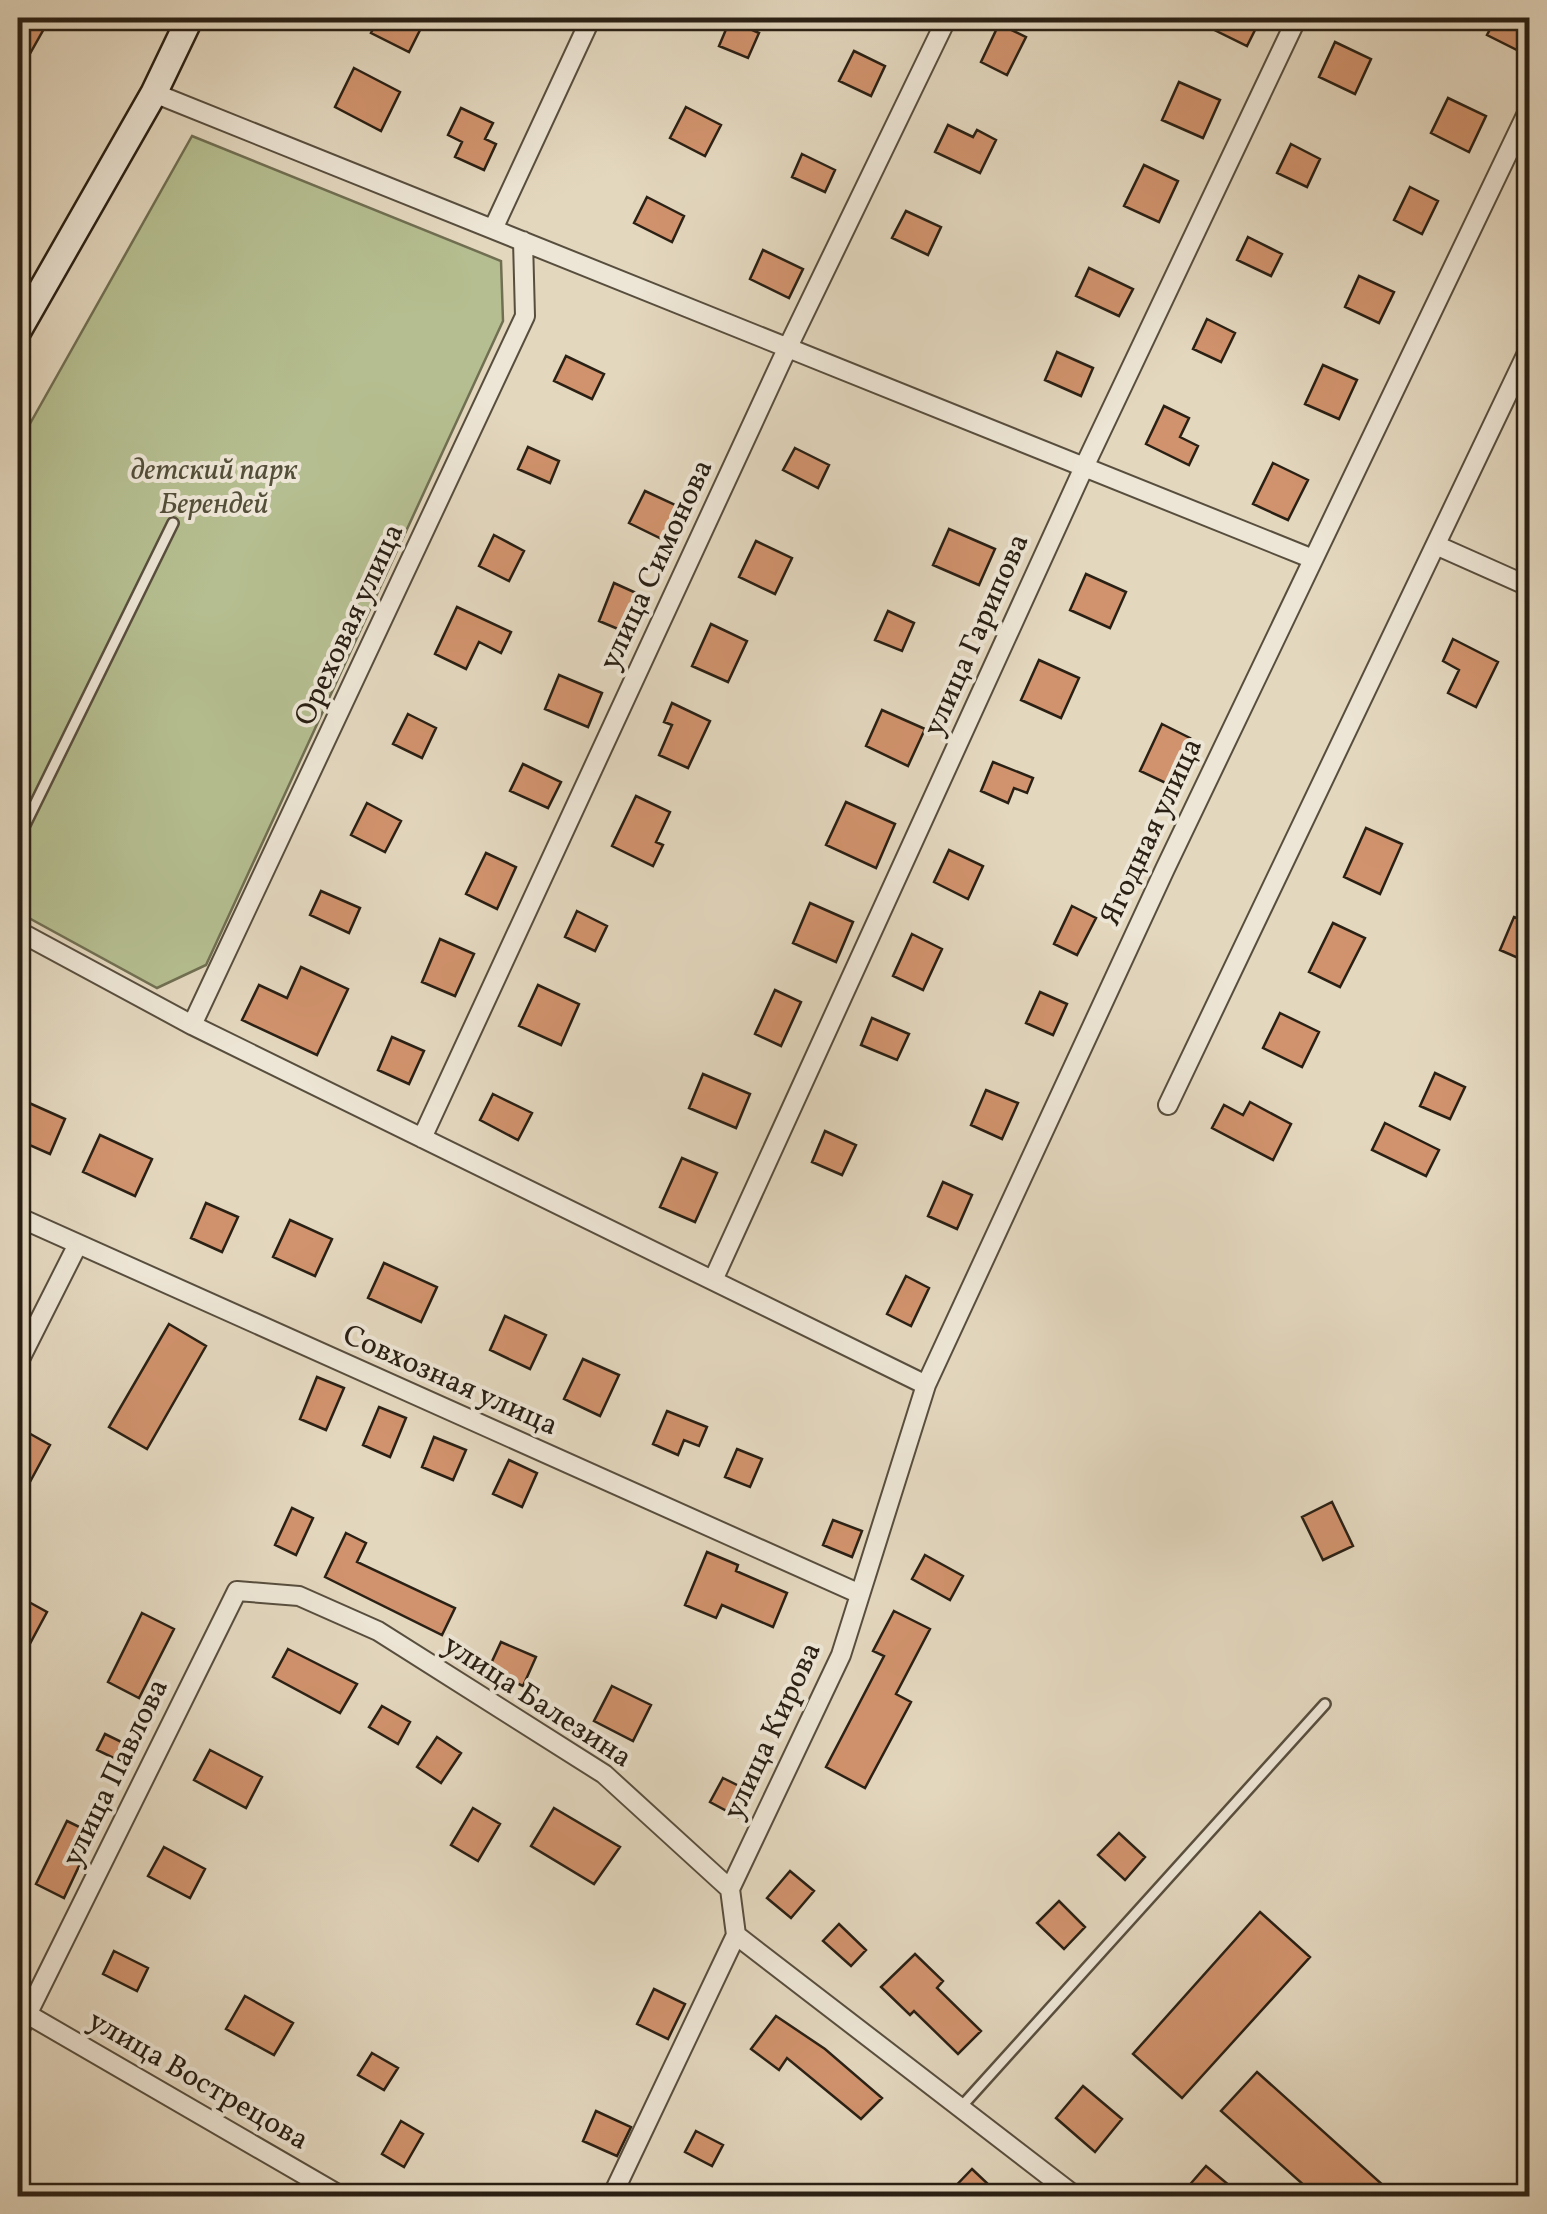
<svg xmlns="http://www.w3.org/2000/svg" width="1547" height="2214" viewBox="0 0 1547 2214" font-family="Vollkorn,serif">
<rect width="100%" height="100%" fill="#e3d7be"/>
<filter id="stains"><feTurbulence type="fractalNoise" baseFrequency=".002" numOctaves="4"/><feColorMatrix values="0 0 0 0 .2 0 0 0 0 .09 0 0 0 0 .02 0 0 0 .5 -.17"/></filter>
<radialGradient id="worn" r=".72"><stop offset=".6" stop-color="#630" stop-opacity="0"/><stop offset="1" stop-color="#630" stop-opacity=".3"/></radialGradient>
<!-- green -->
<path fill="#b5be90" stroke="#706f52" stroke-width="2.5" d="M192,136l309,125 2,60 -297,644 -49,23 -139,-76v-467z"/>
<!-- building -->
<path fill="#d1936d" stroke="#2a2014" stroke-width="2.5" d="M18,18h32l-32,57z
M379,18h47l-17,34 -38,-19z
M1190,18h71l-14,28z
M1496,18h34l-13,32 -30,-15z
M730,20l29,13 -11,25 -29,-12z
M999,24l27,13 -19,38 -26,-13z
M1335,42l36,17 -16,35 -36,-17z
M854,51l31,15 -14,30 -32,-15z
M354,68l46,24 -19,39 -46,-24z
M1179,82l41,18 -17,38 -41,-18z
M1448,98l38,18 -17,36 -38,-19z
M686,107l35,18 -16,31 -35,-18z
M461,108l32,15 -8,16 11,5 -12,26 -29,-13 7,-15 -14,-7z
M948,125l25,12 4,-7 19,10 -16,33 -45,-21z
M1291,144l29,15 -13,28 -30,-14z
M802,154l33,16 -10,22 -33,-15z
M1144,165l34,16 -19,41 -35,-16z
M1410,187l28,14 -16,33 -28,-14z
M647,197l37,19 -12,26 -38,-19z
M906,211l35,16 -13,28 -36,-17z
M1248,237l34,17 -11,22 -34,-16z
M763,250l40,19 -14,29 -39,-19z
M1089,268l44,21 -14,27 -43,-20z
M1359,276l35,16 -15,31 -34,-16z
M1207,319l28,14 -14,29 -28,-13z
M1057,352l36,16 -12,28 -36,-16z
M566,356l38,18 -12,25 -38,-18z
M1323,365l34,15 -18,39 -34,-15z
M1164,406l25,12 -9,19 18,9 -9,19 -43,-21z
M528,447l31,14 -9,22 -32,-14z
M795,448l34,17 -11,23 -35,-18z
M1273,463l35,17 -20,40 -35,-16z
M645,491l39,18 -16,33 -39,-19z
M949,529l46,20 -16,36 -46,-20z
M494,535l30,16 -15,30 -30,-15z
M756,541l36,17 -17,36 -36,-17z
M1086,574l40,18 -16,36 -40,-18z
M614,583l31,14 -15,37 -31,-13z
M457,607l54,25 -10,21 -22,-11 -13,27 -31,-15z
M888,611l26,12 -12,28 -27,-11z
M711,624l36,17 -19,41 -36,-16z
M1453,639l45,23 -22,45 -28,-14 11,-23 -16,-9z
M1039,660l40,18 -18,40 -40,-18z
M559,675l43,18 -14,34 -43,-18z
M672,703l38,18 -22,47 -29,-13 13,-30 -8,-3z
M882,710l43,19 -17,37 -42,-20z
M408,714l28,14 -14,30 -29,-14z
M1162,724l28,14 -22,46 -28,-13z
M993,762l40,16 -6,15 -13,-5 -6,15 -27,-12z
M523,764l38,18 -13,26 -38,-17z
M636,796l34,16 -14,30 7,3 -10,21 -41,-20z
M846,802l49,22 -19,44 -50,-23z
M367,803l34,18 -16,31 -34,-17z
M1366,828l36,16 -22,50 -36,-17z
M949,850l34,16 -15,33 -34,-17z
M486,853l30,14 -19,42 -31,-15z
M321,891l39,17 -11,25 -39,-18z
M810,903l43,19 -17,40 -43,-19z
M1072,906l24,12 -19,37 -23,-11z
M577,911l30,15 -12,25 -30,-14z
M1514,917l16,6v40l-30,-13z
M1333,923l32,15 -25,49 -31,-15z
M912,934l30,15 -19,41 -30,-14z
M440,939l34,15 -19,42 -33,-14z
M301,967l47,22 -31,66 -75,-35 17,-35 28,13z
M538,985l41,19 -18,41 -42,-19z
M775,990l26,12 -20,44 -26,-12z
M1040,992l27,12 -14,31 -27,-12z
M1280,1013l39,19 -17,35 -39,-19z
M872,1018l37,16 -12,26 -36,-15z
M392,1037l32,14 -15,33 -31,-14z
M1435,1073l30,14 -15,32 -30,-13z
M703,1074l47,20 -14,34 -47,-20z
M986,1090l32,13 -16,36 -31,-14z
M493,1094l39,19 -14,27 -38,-20z
M18,1098l47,21 -15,35 -32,-14z
M1250,1102l41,22 -18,36 -61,-32 12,-23 19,10z
M1385,1123l54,27 -13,26 -54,-26z
M825,1131l31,14 -14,30 -30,-13z
M100,1135l52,24 -17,37 -52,-24z
M682,1158l35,15 -22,49 -35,-15z
M943,1182l29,13 -15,34 -29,-13z
M206,1203l32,14 -16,35 -31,-14z
M290,1220l42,19 -17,37 -42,-19z
M384,1263l53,24 -16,35 -53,-24z
M906,1276l23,12 -18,38 -24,-12z
M505,1316l41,19 -16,34 -40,-19z
M169,1324l37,22 -59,103 -38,-22z
M583,1359l36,16 -19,41 -36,-17z
M317,1377l27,11 -18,42 -26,-11z
M379,1407l27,11 -16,39 -27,-12z
M667,1411l40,16 -8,19 -15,-6 -6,15 -25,-11z
M18,1427l32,18 -32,59z
M434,1437l32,13 -13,30 -31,-13z
M737,1449l25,10 -12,28 -25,-10z
M509,1460l28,13 -15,34 -29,-13z
M1332,1502l21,44 -30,14 -21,-43z
M292,1508l21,10 -17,37 -21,-10z
M833,1520l29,11 -10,26 -29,-12z
M346,1533l20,10 -9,19 98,46 -13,27 -117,-58z
M707,1552l31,13 -2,6 51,22 -14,34 -51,-22 -6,13 -31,-13z
M925,1555l38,21 -13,24 -38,-21z
M18,1596l29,16 -29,54z
M894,1611l36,18 -34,65 15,8 -46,86 -39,-21 58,-111 -11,-5z
M142,1613l32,16 -35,69 -31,-16z
M501,1642l35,15 -13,29 -35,-16z
M288,1649l69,35 -17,29 -67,-36z
M612,1686l39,19 -18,36 -39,-20z
M382,1706l28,16 -12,22 -29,-17z
M105,1734l27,13 -8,16 -27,-13z
M437,1737l24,16 -20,30 -24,-16z
M210,1750l52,27 -16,31 -52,-28z
M723,1778l28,14 -13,25 -28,-15z
M473,1808l27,16 -22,37 -27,-16z
M554,1808l66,39 -26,37 -63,-38z
M67,1821l27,13 -30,64 -28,-14z
M1119,1833l26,24 -20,23 -27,-25z
M164,1847l41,22 -15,29 -42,-22z
M790,1871l24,20 -23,27 -24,-20z
M1059,1901l26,26 -21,22 -27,-26z
M1260,1912l50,45 -128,141 -49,-44z
M839,1924l27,26 -15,16 -28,-25z
M114,1951l34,17 -11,23 -34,-17z
M915,1954l28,27 -6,7 44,43 -23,23 -44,-43 -4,4 -29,-28z
M654,1989l31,15 -17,35 -31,-15z
M245,1996l48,27 -19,32 -48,-26z
M776,2016l49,33 57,49 -21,21 -74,-61 -8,12 -28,-21z
M372,2053l26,15 -14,22 -26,-15z
M1257,2072l138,124h-79l-95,-85z
M1083,2086l39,33 -27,33 -39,-34z
M596,2111l35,16 -14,29 -34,-15z
M401,2121l22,13 -19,33 -22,-13z
M696,2131l27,14 -11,21 -27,-14z
M1206,2166l36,30h-62z
M972,2169l17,16 -11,11h-32z"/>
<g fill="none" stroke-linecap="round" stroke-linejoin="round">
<!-- service casing -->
<g stroke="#584e3e" stroke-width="14">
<path id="service" d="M18,839l155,-316
M961,2107l364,-403"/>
</g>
<!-- minor casing -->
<g stroke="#584e3e" stroke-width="22">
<path id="minor" d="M154,93l1159,466
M493,229l98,-211
M1438,546l92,41
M18,931l174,94 734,360
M192,1025l333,-709 -2,-75
M1168,1105l362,-758
M422,1138l365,-789 160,-331
M18,1217l842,377
M714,1278l371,-813 212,-447
M18,1363l60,-119
M730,1889l111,-234 85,-270 239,-516 365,-762
M27,2014l314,182
M18,2033l219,-442 62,5 79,35 226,143 126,115 6,46 339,261
M612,2196l124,-261"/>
</g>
<!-- secondary casing -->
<g stroke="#2a2014" stroke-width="30">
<path id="secondary" d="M18,331l136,-238 36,-75"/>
</g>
<!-- service -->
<use href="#service" stroke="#ede5d5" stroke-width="9"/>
<!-- minor -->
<use href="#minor" stroke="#ede5d5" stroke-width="18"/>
<!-- secondary -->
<use href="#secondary" stroke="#ede5d5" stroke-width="25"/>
</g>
<g text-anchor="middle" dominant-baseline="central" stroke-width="8" stroke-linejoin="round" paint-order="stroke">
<!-- park labels -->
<g font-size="30" font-style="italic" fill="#544f39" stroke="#ede5d5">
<text x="214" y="471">детский парк<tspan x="214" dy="34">Берендей</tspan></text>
</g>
<!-- street labels -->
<g font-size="30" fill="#2a2014" stroke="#ede5d5">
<text transform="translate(657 565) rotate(-65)">улица Симонова</text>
<text transform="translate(350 625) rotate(-65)">Ореховая улица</text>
<text transform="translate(977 635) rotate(-66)">улица Гарипова</text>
<text transform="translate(1152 832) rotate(-65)">Ягодная улица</text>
<text transform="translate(450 1381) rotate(24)">Совхозная улица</text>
<text transform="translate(537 1702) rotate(33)">улица Балезина</text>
<text transform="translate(773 1731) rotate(-65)">улица Кирова</text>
<text transform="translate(116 1773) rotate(-64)">улица Павлова</text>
<text transform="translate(198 2081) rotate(30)">улица Вострецова</text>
</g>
</g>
<!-- margin -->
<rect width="1547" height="2214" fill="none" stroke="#e3d7be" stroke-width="60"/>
<rect x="20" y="20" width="1507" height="2174" fill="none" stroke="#2a2014" stroke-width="5"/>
<rect x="30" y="30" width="1487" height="2154" fill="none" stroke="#2a2014" stroke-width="2.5"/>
<rect width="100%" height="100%" filter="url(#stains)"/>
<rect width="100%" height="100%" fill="url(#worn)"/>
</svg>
